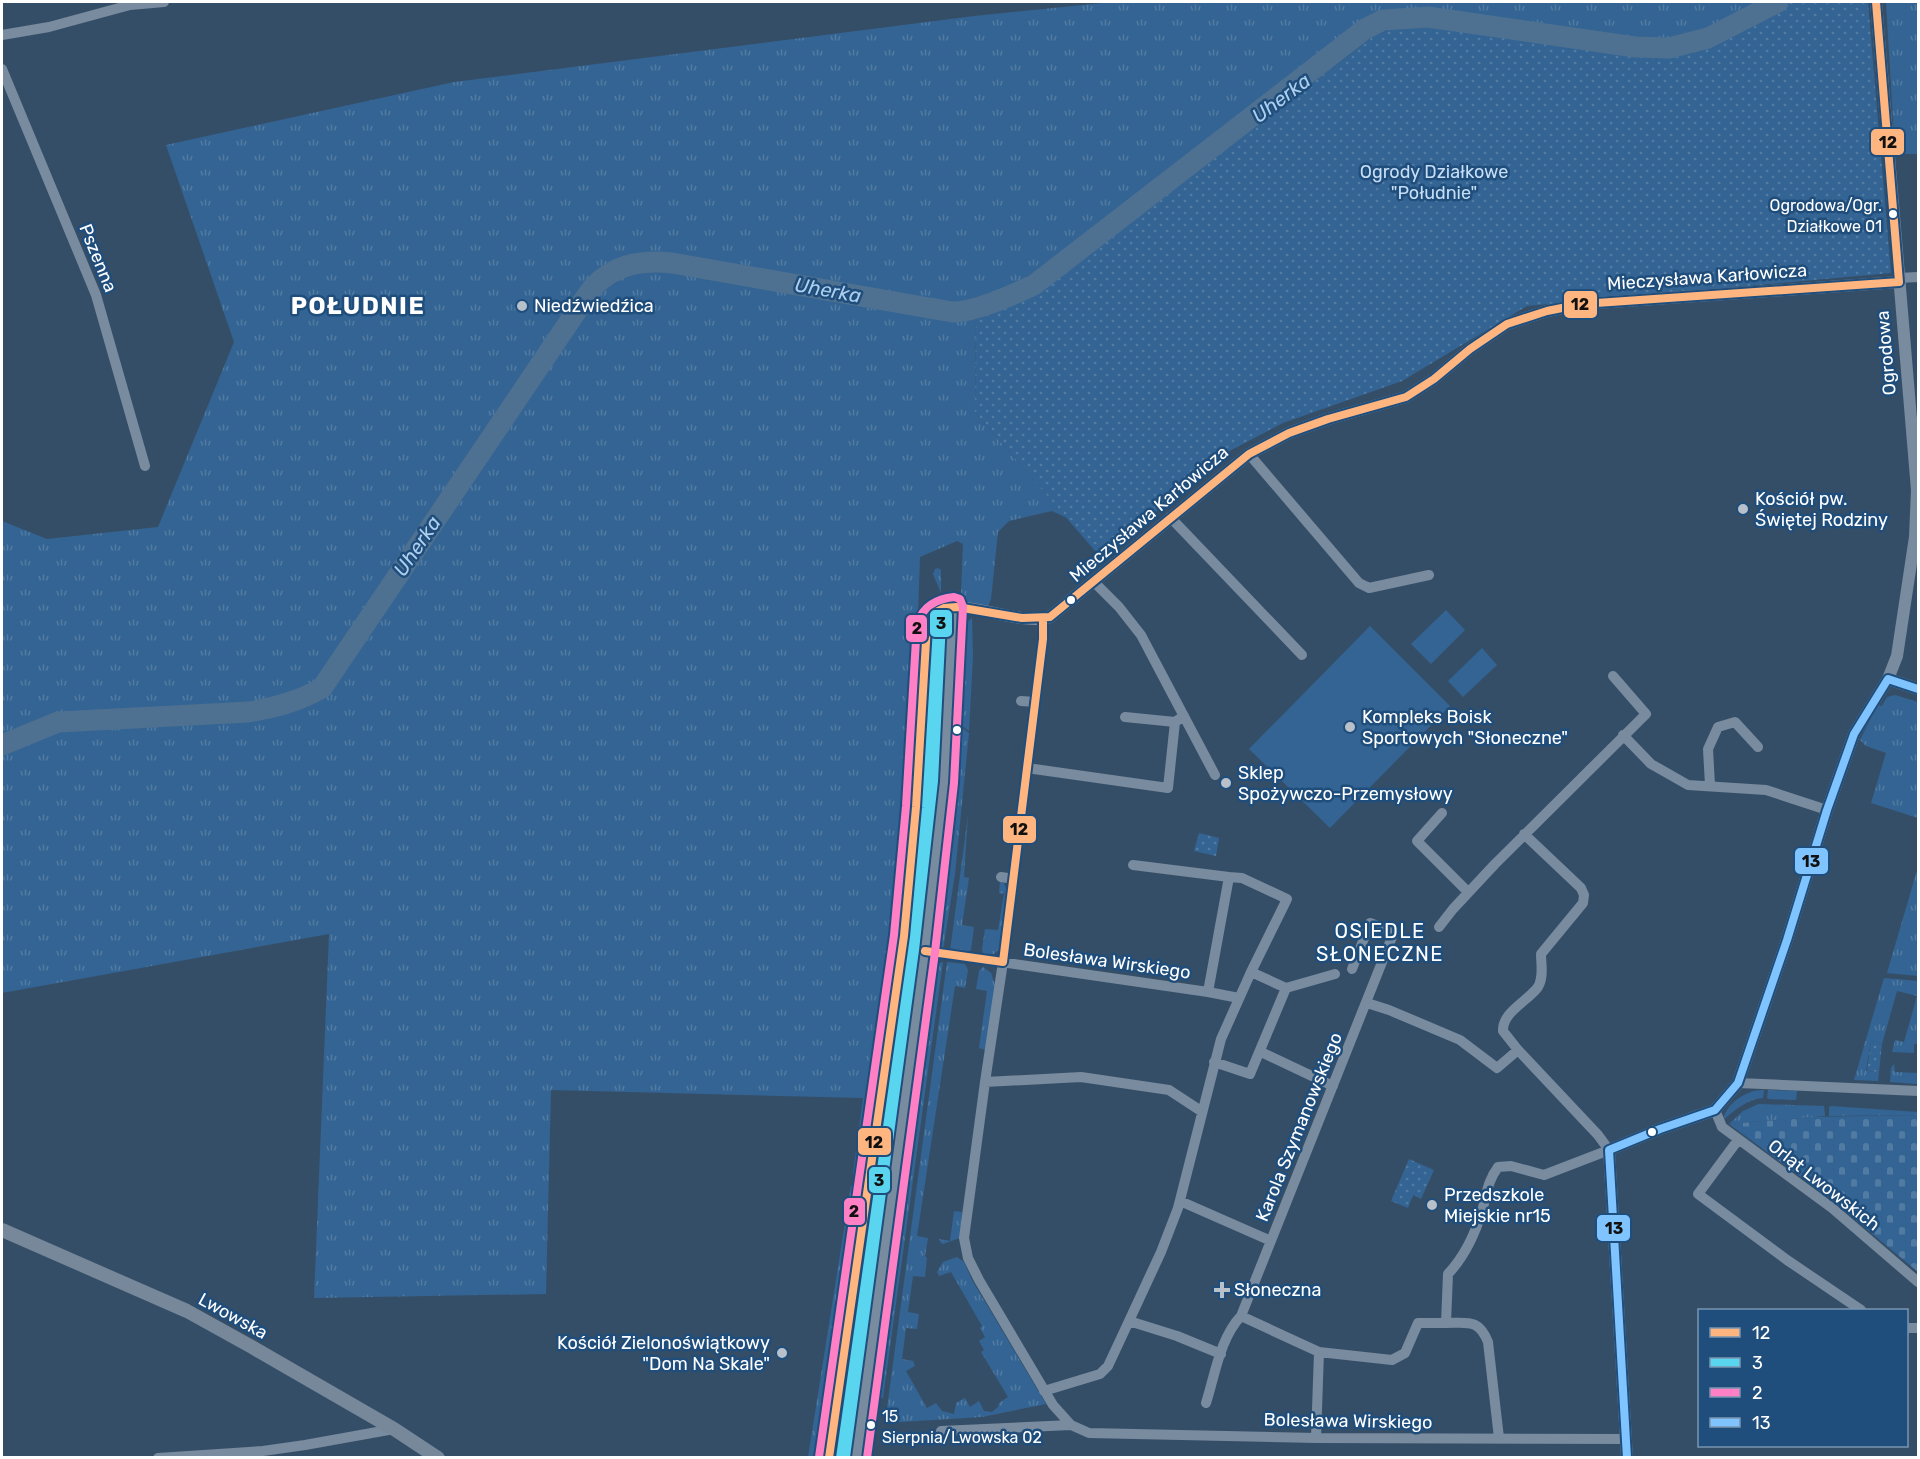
<svg xmlns="http://www.w3.org/2000/svg" width="1920" height="1459" viewBox="0 0 1920 1459" font-family="Rubik,sans-serif">
<defs>
<pattern id="grass-tufts" width="24" height="20" patternUnits="userSpaceOnUse" patternTransform="scale(1.5)"><rect width="24" height="20" fill="#336493"/><path d="M3 7l-1-3M5 7V3M7 7l1-3M15 17l-1-3M17 17v-4M19 17l1-3" fill="none" stroke="#527ba3"/></pattern>
<pattern id="cemetery-stones" width="16" height="16" patternUnits="userSpaceOnUse" patternTransform="scale(1.5)"><rect width="16" height="16" fill="#336493"/><path d="M2 7V4a2 2 0 0 1 4 0v3zM10 15v-3a2 2 0 0 1 4 0v3z" fill="#527ba3"/></pattern>
<pattern id="park-dots" width="8" height="8" patternUnits="userSpaceOnUse" patternTransform="scale(1.5)"><rect width="8" height="8" fill="#336493"/><path d="M2 2h.1M6 6h.1" fill="none" stroke="#527ba3" stroke-width="1.8" stroke-linecap="round"/></pattern>
</defs>
<rect width="100%" height="100%" fill="#354e67"/>
<!-- grass -->
<path fill="url(#grass-tufts)" fill-rule="evenodd" d="M1113,2h677l-109,53 -279,-31 -28,12 -336,256 -30,13 -32,8 -1,99 92,106 -15,-7 -43,10 -11,11 -7,67 -3,8 -20,-4 -7,-11 2,-48 -6,-3 -37,16 -3,87 -5,28 -3,67 4,29 -5,78 -9,89 -37,249 -9,-10 10,-76 -312,-8 -5,204 -232,4 15,-364 -327,59v-472l45,18 111,-12 76,-185 -68,-197 288,-63 520,-66zM755,277l208,33v1l-34,-3z
M1886,2h32v152h-23z
M938,568l3,2v23l-8,-19 2,-5z
M972,618l1,38 -4,75 -8,-6v-3l-4,-1 3,-87 3,-9z
M939,622l3,6 -6,129 -11,142 -75,558 -13,1 11,-67 3,-44 63,-440 9,-108 8,-162 2,-9z
M1895,695l23,7v116l-47,-15 15,-50 -20,-7 -6,-6 18,-35 4,1 5,-9z
M961,727l8,6 -14,141 -12,76 -7,-7 -2,-7 8,-80 10,-53 4,-68h5z
M968,815l-4,62 5,1 -7,47 12,2 -3,23 -4,3 -17,-2z
M1918,867v109l-31,-3z
M1000,881l4,2 3,8 -7,57 -6,6 -11,1 -1,-6 3,-20 13,1 6,-36 -5,-1z
M943,962l-60,436 -7,-1 3,-65 49,-358 6,-9z
M947,962l18,2 3,6 -3,18 -10,-2 -38,250 11,2 -3,18 2,2 -2,19 -12,-1 -5,36 11,2 -2,15 -11,-1 -4,31 11,2 2,5 -9,5 21,37 9,-5 6,8 12,3 2,-11 9,-5 5,9 9,-6 5,10 8,1 6,-5 1,-4 9,-6 -27,-45 3,-2 -5,-9 6,-4 -5,-9 2,-2 -31,-54 -12,4 -2,-4 6,-10 14,-5 7,5 8,18 74,124 -64,13 -97,6z
M983,967l8,6 4,12 -9,65 -7,-2 8,-57 -11,-2 3,-18z
M1884,978l34,3v63h-4v9l-22,-1 3,-12 9,2 13,-46 -20,-5 -15,53 -11,-3 -5,30 13,1 -1,9 -24,-1z
M1894,1064l1,8 23,1v11l-28,-2 1,-14z
M1764,1090l-1,8c-16,1 -28,12 -40,22 3,-17 25,-31 41,-30z
M1768,1090l29,1 -1,9 -27,-1 -2,-1z
M1759,1104l65,2 1,10 -96,8 14,-13z
M1831,1106l87,6v3l-89,1v-9z
M851,1185l9,10 -41,262h-11z
M954,1211l8,1 -2,26 -17,6 -2,-1 -2,-4 11,2z"/>
<!-- cemetery -->
<path fill="url(#cemetery-stones)" d="M1918,1115v157l-91,-76 -98,-72 82,-7z"/>
<!-- park -->
<path fill="url(#park-dots)" d="M1790,2h78l23,271 -364,33 -125,75 -119,42 -65,34 -116,102 -127,-147 1,-99 32,-8 30,-13 336,-256 28,-12 279,31z
M1199,833l20,5 -3,18 -22,-5z
M1871,1041l11,3 -3,28 -12,-1z
M1409,1159l25,11 -13,29 -8,-4 -5,13 -17,-7z"/>
<!-- pitch -->
<path fill="#336493" d="M1446,610l19,20 -34,34 -20,-20z
M1370,626l80,80 -120,122 -81,-79z
M1482,648l15,17 -34,32 -15,-16z"/>
<g fill="none" stroke-linecap="round" stroke-linejoin="round">
<!-- river -->
<path stroke="#4e7091" stroke-width="21" d="M2,745l56,-23 191,-10c26,-5 49,-10 73,-24l266,-394c20,-28 51,-35 84,-31l257,45c8,1 16,3 24,4 23,0 59,-17 81,-27l331,-256 18,-9 45,-3 207,30 34,1 39,-10 70,-36"/>
<!-- minor -->
<path stroke="#798b9e" stroke-width="10" d="M2,35l47,-8 81,-22 34,-3
M2,69l94,226 49,171
M1898,278l20,-1
M1249,454l110,129 10,5 60,-13
M1170,517l132,138
M1094,582l25,25 22,28 74,140
M1043,619v20l-40,323 -18,120 -21,156 4,20 11,22 74,125 18,20 18,8 227,5 310,1
M1021,701l15,1
M1125,717l50,5
M1623,735l28,29 37,21 78,5 61,20
M1027,768l141,20 7,-66 9,-6
M1710,785l-2,-36 10,-22 17,-5 23,25
M1442,813l-25,28 51,51
M1001,877l13,2
M1229,877l13,1 45,21 -36,73
M1439,927l14,-18 42,-45 151,-150 -33,-38
M925,951l283,41 21,-115 -96,-12
M1208,992l31,6
M1367,1003l22,7 71,30 37,28 21,-18
M1261,1052l72,34
M1214,1062l36,12 36,-86
M985,1082l96,-5 88,13 32,21
M1738,1083l180,8
M1715,1110l7,17 110,81 86,74
M1738,1140l-40,54 89,66 74,50
M1180,1201l91,40
M1241,1316l78,36 73,8 13,-7 13,-30h28l2,-49c16,-17 27,-40 34,-63 5,-17 5,-29 16,-44l13,-1 33,9 65,-25 -11,-15 -80,-85 -15,-19c-1,-19 25,-30 35,-44 6,-10 3,-23 3,-33l42,-51 1,-8 -3,-7 -57,-54
M1129,1321l32,-69 17,-44 43,-169 30,-67 35,16 49,-14
M1446,1323c23,0 33,-4 42,19l11,96
M1906,1328h12
M1044,1391l56,-17 8,-8 21,-45 48,15 44,18
M1206,1403c9,-28 14,-65 35,-87l153,-384 -24,-9 -18,46
M941,1431l130,-6
M1316,1438l3,-86
M158,1458l105,-7 42,-6 89,-16"/>
<!-- tertiary -->
<path stroke="#798b9e" stroke-width="12" d="M1888,679l30,10
M829,1458l75,-522 12,-129 11,-182c2,-4 3,-9 7,-12 23,-18 85,14 116,4l199,-163 40,-21 39,-14 78,-22 28,-18 36,-30 37,-25 40,-13 35,-7 317,-22
M856,1458l69,-507 19,-169 9,-175
M1627,1458l-18,-308 51,-21 55,-19 23,-27 49,-143 40,-130 27,-76 34,-55 9,-23 18,-119 2,-47 -41,-488"/>
<!-- secondary -->
<path stroke="#768899" stroke-width="14" d="M2,1230l185,81 65,36 142,82 44,29"/>
<!-- bus-1 casing -->
<g stroke="#204e7c" stroke-width="12">
<path id="bus-1" d="M1876,2l23,280
M925,951l78,11 40,-323v-20
M829,1458l75,-522 12,-129 11,-182 7,-12 10,-5 13,-1 65,11 28,-1 199,-163 40,-21 39,-14 78,-22 28,-18 36,-30 37,-25 40,-13 35,-7 317,-22"/>
</g>
<!-- bus-2 casing -->
<g stroke="#204e7c" stroke-width="12">
<path id="bus-2" d="M840,1458l74,-521 12,-129 11,-180 5,-6 -8,159 -19,169 -69,507"/>
</g>
<!-- bus-3 casing -->
<g stroke="#204e7c" stroke-width="12">
<path id="bus-3" d="M819,1457l75,-522 12,-129 11,-183c7,-17 19,-24 37,-26l6,2 3,8 -9,176 -19,169 -68,506"/>
</g>
<!-- bus-4 casing -->
<g stroke="#204e7c" stroke-width="12">
<path id="bus-4" d="M1627,1458l-18,-308 51,-21 55,-19 23,-27 49,-143 40,-130 27,-76 34,-55 30,10"/>
</g>
<!-- bus-1 -->
<use href="#bus-1" stroke="#ffb580" stroke-width="8"/>
<!-- bus-2 -->
<use href="#bus-2" stroke="#5ad5f0" stroke-width="8"/>
<!-- bus-3 -->
<use href="#bus-3" stroke="#ff80c5" stroke-width="8"/>
<!-- bus-4 -->
<use href="#bus-4" stroke="#80c4ff" stroke-width="8"/>
</g>
<!-- markers -->
<g fill="#fff" stroke="#204e7c" stroke-width="2">
<circle cx="1893" cy="214" r="5"/>
<circle cx="1071" cy="600" r="5"/>
<circle cx="957" cy="730" r="5"/>
<circle cx="1652" cy="1132" r="5"/>
<circle cx="871" cy="1425" r="5"/>
</g>
<g fill="#b8c1ca" stroke="#204e7c" stroke-width="2">
<circle cx="522" cy="306" r="6"/>
<circle cx="1743" cy="509" r="6"/>
<circle cx="1350" cy="727" r="6"/>
<circle cx="1226" cy="783" r="6"/>
<circle cx="1432" cy="1205" r="6"/>
<path d="M1219 1281h6v6h6v6h-6v6h-6v-6h-6v-6h6z"/>
<circle cx="782" cy="1353" r="6"/>
</g>
<g text-anchor="middle" dominant-baseline="central" stroke-width="5" stroke-linejoin="round" paint-order="stroke">
<!-- bus labels -->
<g font-size="16" fill="#fff" stroke="#204e7c" text-anchor="end">
<text x="1882" y="205">Ogrodowa/Ogr.<tspan x="1882" dy="21">Działkowe 01</tspan></text>
<text x="882" y="1416" text-anchor="start">15<tspan x="882" dy="21">Sierpnia/Lwowska 02</tspan></text>
</g>
<!-- park labels -->
<g font-size="18" fill="#c6def5" stroke="#204e7c">
<text x="1434" y="172">Ogrody Działkowe<tspan x="1434" dy="21">"Południe"</tspan></text>
</g>
<!-- street labels -->
<g font-size="18" fill="#fff" stroke="#204e7c">
<text transform="translate(98 258) rotate(68)">Pszenna</text>
<text transform="translate(1707 277) rotate(-4)">Mieczysława Karłowicza</text>
<text transform="translate(1886 353) rotate(-95)">Ogrodowa</text>
<text transform="translate(1149 514) rotate(-40)">Mieczysława Karłowicza</text>
<text transform="translate(1107 961) rotate(8)">Bolesława Wirskiego</text>
<text transform="translate(1299 1127) rotate(-68)">Karola Szymanowskiego</text>
<text transform="translate(1824 1185) rotate(38)">Orląt Lwowskich</text>
<text transform="translate(233 1316) rotate(29)">Lwowska</text>
<text transform="translate(1348 1421) rotate(1)">Bolesława Wirskiego</text>
</g>
<!-- poi labels -->
<g font-size="18" fill="#fff" stroke="#204e7c" text-anchor="start">
<text x="534" y="306">Niedźwiedźica</text>
<text x="1755" y="499">Kościół pw.<tspan x="1755" dy="21">Świętej Rodziny</tspan></text>
<text x="1362" y="717">Kompleks Boisk<tspan x="1362" dy="21">Sportowych "Słoneczne"</tspan></text>
<text x="1238" y="773">Sklep<tspan x="1238" dy="21">Spożywczo-Przemysłowy</tspan></text>
<text x="1444" y="1195">Przedszkole<tspan x="1444" dy="21">Miejskie nr15</tspan></text>
<text x="1234" y="1290">Słoneczna</text>
<text x="770" y="1343" text-anchor="end">Kościół Zielonoświątkowy<tspan x="770" dy="21">"Dom Na Skale"</tspan></text>
</g>
<!-- water labels -->
<g font-size="20" font-style="italic" fill="#adcfee" stroke="#204e7c">
<text transform="translate(1281 98) rotate(-37)">Uherka</text>
<text transform="translate(828 290) rotate(10)">Uherka</text>
<text transform="translate(417 546) rotate(-56)">Uherka</text>
</g>
<!-- neighbourhood labels -->
<g font-size="20" letter-spacing="1.5" fill="#fff" stroke="#204e7c">
<text x="1380" y="931">OSIEDLE<tspan x="1380" dy="23">SŁONECZNE</tspan></text>
</g>
<!-- district labels -->
<g font-size="24" font-weight="bold" letter-spacing="1.5" fill="#fff" stroke="#204e7c">
<text x="358" y="306">POŁUDNIE</text>
</g>
</g>
<g stroke="#204e7c" stroke-width="2">
<rect x="1870" y="128" width="35" height="28" rx="6" fill="#ffb580"/>
<rect x="1563" y="290" width="35" height="29" rx="6" fill="#ffb580"/>
<rect x="929" y="609" width="24" height="29" rx="6" fill="#5ad5f0"/>
<rect x="905" y="614" width="23" height="29" rx="6" fill="#ff80c5"/>
<rect x="1002" y="815" width="35" height="29" rx="6" fill="#ffb580"/>
<rect x="1794" y="847" width="35" height="28" rx="6" fill="#80c4ff"/>
<rect x="857" y="1127" width="35" height="29" rx="6" fill="#ffb580"/>
<rect x="868" y="1166" width="23" height="28" rx="6" fill="#5ad5f0"/>
<rect x="843" y="1197" width="23" height="29" rx="6" fill="#ff80c5"/>
<rect x="1596" y="1214" width="35" height="28" rx="6" fill="#80c4ff"/>
</g>
<g font-size="16" text-anchor="middle" font-weight="bold" fill="#111">
<text x="1888" y="148">12</text>
<text x="1580" y="310">12</text>
<text x="941" y="629">3</text>
<text x="917" y="634">2</text>
<text x="1019" y="835">12</text>
<text x="1811" y="867">13</text>
<text x="874" y="1148">12</text>
<text x="879" y="1186">3</text>
<text x="854" y="1217">2</text>
<text x="1614" y="1234">13</text>
</g>
<!-- border -->
<rect width="1920" height="1459" fill="none" stroke="#ffffff" stroke-width="6"/>
<!-- legend -->
<rect x="1698" y="1309" width="210" height="138" fill="#204e7c" stroke="#7995b0" stroke-width="1.5"/>
<rect x="1710" y="1328" width="30" height="9" fill="#ffb580" stroke="#7995b0" stroke-width="1.5"/>
<text x="1752" y="1339" font-size="18" fill="#ffffff">12</text>
<rect x="1710" y="1358" width="30" height="9" fill="#5ad5f0" stroke="#7995b0" stroke-width="1.5"/>
<text x="1752" y="1369" font-size="18" fill="#ffffff">3</text>
<rect x="1710" y="1388" width="30" height="9" fill="#ff80c5" stroke="#7995b0" stroke-width="1.5"/>
<text x="1752" y="1399" font-size="18" fill="#ffffff">2</text>
<rect x="1710" y="1418" width="30" height="9" fill="#80c4ff" stroke="#7995b0" stroke-width="1.5"/>
<text x="1752" y="1429" font-size="18" fill="#ffffff">13</text>
</svg>
